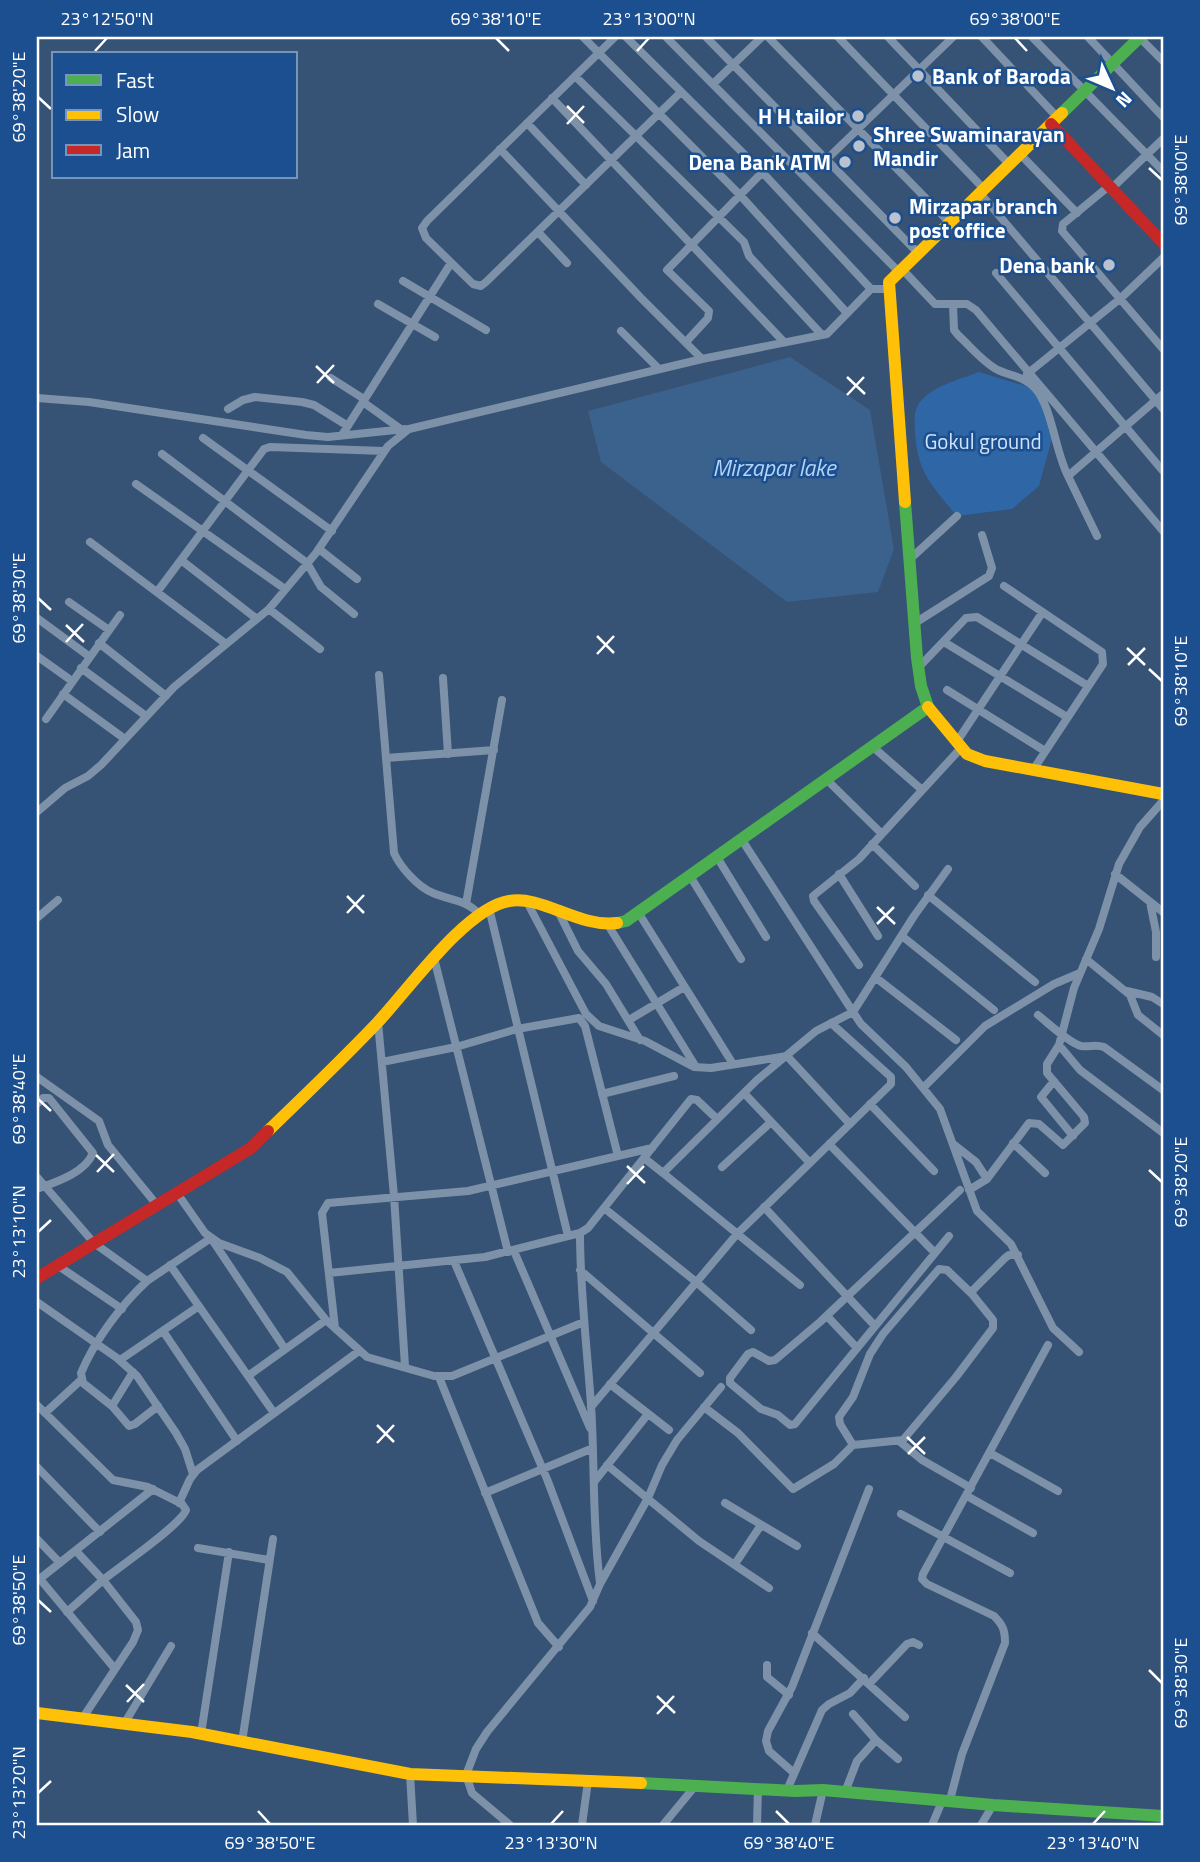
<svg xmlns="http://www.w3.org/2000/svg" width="1200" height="1862" viewBox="0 0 1200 1862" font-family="'Titillium Web',sans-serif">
<rect width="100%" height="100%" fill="#365274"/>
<!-- green -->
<path fill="#2f66a5" d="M979,372l57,17 17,46 -14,51 -27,23 -55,7c-25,-30 -40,-44 -42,-84 0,-9 -2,-19 3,-27 12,-19 41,-25 61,-33z"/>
<!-- water -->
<path fill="#3b618d" d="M790,357l80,53 24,139 -16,43 -91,10 -186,-140 -13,-51z"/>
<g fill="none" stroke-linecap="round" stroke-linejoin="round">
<!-- street -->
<path stroke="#7d92a8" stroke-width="8" d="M583,37l157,158 107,118
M615,37l-188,184 -5,7 4,10 47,46 8,2 5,-4 195,-190
M626,37l136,135 109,117
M666,37l233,235
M706,37l212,216
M768,37l181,185
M838,37l146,152
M888,37l121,127
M982,37l75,80
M1032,37l131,134
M1088,37l75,80
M1139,37l24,24
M575,76l169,166 5,14 73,79
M713,84l49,-47
M552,98l232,244
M527,123l59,62
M500,149l141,149 61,61
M1020,154l57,59
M827,159l126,-122
M1109,186l-46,38 -1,7 101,118
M1112,188l51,-49
M980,193l183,216
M538,232l29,31
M902,269l33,35h32l9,6 187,221
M996,273l167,198
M403,281l83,49
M378,304l57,33
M953,304l1,26 4,5c12,11 24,26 38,34 13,7 28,7 39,19 17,19 20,63 33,88
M621,331l38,38
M686,342l22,-24 1,-7 -42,-41 114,-117
M1027,374l94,-76 42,-40
M331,378l33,21
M37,398l52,4 217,33 22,2 77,-8
M363,402l39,28
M228,409l15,-9 12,-3 47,5 12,3 34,21
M342,435l109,-172
M203,438l129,93
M162,454l145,109 14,24 33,27
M136,484l149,105
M1097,536l-29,-60 95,-82
M90,542l136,102
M319,549l38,30
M910,559l47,-43
M181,560l76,59
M1004,586l98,66 1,12 -70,106
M157,592l107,-143 6,-2 114,4
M69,602l40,28
M269,609l51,40
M37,618l53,39
M915,623l74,-47 3,-8 -10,-33
M944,642l123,75
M99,643l67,53
M37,656l35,25
M81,668l65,48
M918,668l48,-50 11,-1 111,69
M379,675l15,178c6,14 24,34 39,40 16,7 34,7 46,21
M443,678l5,76
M947,690l98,61
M63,694l62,45
M46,719l74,-104
M956,743l86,-130
M873,747l48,42
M386,758l108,-8
M827,780l54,53
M37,812l28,-24 23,-12 13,-11 73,-78 95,-78 47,-56 72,-107 21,-17 293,-70 125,-25 44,-45h18
M742,840l111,172 8,12 45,43 34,42 37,102 34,33 42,84 26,24
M872,844l43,42
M717,857l49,80
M839,874l39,62
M1115,874l48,38
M690,876l51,83
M928,895l107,87
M527,902l59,112 13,12 46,15 49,26 17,1 76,-12 63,68
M1150,902l6,30v25
M466,904l36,-204
M489,908l79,328
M638,912l95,152
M559,913l19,38 28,33 34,56
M37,918l21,-18
M608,925l88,142
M902,936l92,74
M434,958l74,294
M1086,959l44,36 8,20 25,20
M859,965l-45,-64 -1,-5 46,-37 102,-111
M875,977l81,63
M1127,991l25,6 11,7
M1038,1015c10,8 31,28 43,31 9,1 15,-2 23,1l59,43
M629,1020l55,-33
M378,1022l16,174 11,170
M1059,1045l21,25 82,62
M382,1062l74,-15 61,-18 62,-11 6,8 33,130
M37,1077l62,44 9,24 49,60
M1054,1081l-13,16 32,39
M923,1088l62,-62 69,-42 26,-11
M744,1093l66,70
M602,1094l72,-18
M37,1104l6,-6h6l44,55c-8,20 -37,29 -56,36
M870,1104l64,67
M1013,1143l32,30
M829,1144l106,109
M953,1144l23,18 11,17
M644,1158l19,15
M722,1167l49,-45
M37,1177l57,66 53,38
M969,1190l18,-11 42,-56 10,1 24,21 22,-22 -1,-6 -37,-44v-9l12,-19 15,-57 25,-59 20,-65 21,-37 23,-26
M177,1193l28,40 14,10 41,15 27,14 39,48 41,37 67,19h18l132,-54
M764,1207l111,119
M604,1208l91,73 56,49
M580,1233c0,58 7,114 11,172 4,59 1,119 9,178
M949,1236l-154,188 -5,1 -12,-10 -17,-6 -31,-26v-5l18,-24 5,-2 16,9 6,-1 45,-38 140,-132
M213,1241l72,108
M514,1251l76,177
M454,1261l93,218 46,122
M57,1265l65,44
M170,1265l104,148
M580,1270l120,103
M329,1273l156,-16 95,-24 8,-5 103,-129 6,1 20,19
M800,1285l-137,-112 94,-93 59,-49 37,-19 61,-96 34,-47
M37,1302l80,56 20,18 39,57 9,16 8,25
M827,1316l30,32
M335,1328l-13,-115 6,-10 140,-12 184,-43
M163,1331l74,110
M120,1360l79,-54
M248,1376l78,-56
M439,1377l99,246 21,24
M610,1384l59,46
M37,1405l76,75 35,7 34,17 4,6c-5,15 -67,57 -83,70l33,42 2,8 -5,12 -51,77
M112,1406l21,-34
M158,1406l-23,18 -6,2 -17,-20 -29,-23 -2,-10c14,-33 40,-68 66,-92l64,-43
M591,1407l146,-173 154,-150v-7l-60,-54
M704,1407l34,26 55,56 41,-25 19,-19 50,-5 53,-63 37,-49v-8l-21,-26 1,-4 32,-32 4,-3h9
M45,1413l36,-33
M899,1441l23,19 49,28
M853,1445l-13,-21 -1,-7 14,-20 17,-43 13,-20 56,-65 8,1 25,24
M990,1453l68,38
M607,1465l92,76 70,47
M37,1467l63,65
M594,1482l54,-68
M485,1493l108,-45
M967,1496l66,37
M179,1503l11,-24 7,-9 162,-119
M725,1503l72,43
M901,1514l109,59
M37,1539l23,24
M198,1548l71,12
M735,1564l26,-39
M40,1579l75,90
M37,1581l116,-92
M67,1612l36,-32 -27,-29
M812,1633l93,84
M767,1665v12l22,18
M869,1684l38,-40 6,-2 6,3
M853,1714l23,26 22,19
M124,1724l47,-78
M201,1734l28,-182
M242,1742l31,-203
M794,1773l-25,-22 -3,-10 2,-10 24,-44 77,-198
M410,1774l3,51
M787,1790l35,-80 7,-6 21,-11 14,-15
M845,1792l12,-31 19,-21
M950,1800l12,-46 43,-111c0,-13 -2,-18 -11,-27l-67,-32 -5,-5 1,-5 125,-229
M510,1825l-38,-32 -6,-18 10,-26 11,-17 103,-125 10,-23 48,-86 14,-33 15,-25 44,-53
M582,1825l6,-44
M663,1825l33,-40
M757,1825l1,-37
M815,1825l8,-35
M932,1825l11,-26
M981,1825l12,-20"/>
<!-- fast -->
<path stroke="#4caf50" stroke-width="12" d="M1062,113l78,-76
M617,923l9,-2 302,-214 -7,-21 -4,-28 -12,-156
M641,1783l154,8 28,-1 170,15 170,11"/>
<!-- slow -->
<path stroke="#ffc107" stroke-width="12" d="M905,502l-16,-220 173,-169
M928,707l39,47 18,7 178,33
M268,1131c37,-36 75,-72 110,-109 30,-32 88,-114 131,-121 33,-6 70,27 108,22
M37,1713l155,19 218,42 231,9"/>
<!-- jam -->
<path stroke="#c62828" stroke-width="12" d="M1051,124l112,119
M37,1278l214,-130 17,-17"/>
</g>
<!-- ticks -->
<path fill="none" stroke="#fff" stroke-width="2.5" d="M496,38l13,13M1015,38l12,13M95,51l12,-13M637,51l12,-13M38,97l13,12M567,106l17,17M567,124l17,-18M1149,168l13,12M316,366l18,17M847,377l18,17M317,383l17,-18M847,395l17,-18M38,598l13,12M66,625l18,17M597,636l17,17M66,642l17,-18M1127,648l18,17M597,654l17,-18M1128,665l17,-17M1149,669l13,12M347,896l17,17M877,907l18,17M347,913l17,-18M877,924l17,-17M38,1099l13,12M96,1155l18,17M627,1166l18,17M1149,1170l13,12M97,1172l17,-18M627,1184l17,-18M38,1232l13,-12M377,1425l17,17M907,1437l18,17M377,1443l17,-18M908,1454l17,-17M38,1600l13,12M1149,1670l13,13M126,1685l18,17M657,1696l18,17M127,1702l17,-18M657,1714l17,-18M38,1793l13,-12M258,1811l12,13M776,1811l13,13M551,1824l12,-13M1093,1824l12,-13"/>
<!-- markers -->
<g fill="#b9c2ce" stroke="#1b4f8f" stroke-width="2.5">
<circle cx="918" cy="76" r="7"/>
<circle cx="858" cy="116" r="7"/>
<circle cx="859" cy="146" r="7"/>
<circle cx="845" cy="162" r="7"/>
<circle cx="895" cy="218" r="7"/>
<circle cx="1109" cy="265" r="7"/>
</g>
<g text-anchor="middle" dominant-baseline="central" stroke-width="5" stroke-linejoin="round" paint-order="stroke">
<!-- poi labels -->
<g font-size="21" font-weight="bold" fill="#fff" stroke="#1b4f8f" text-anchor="start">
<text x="932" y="76">Bank of Baroda</text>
<text x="844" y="116" text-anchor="end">H H tailor</text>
<text x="873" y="134">Shree Swaminarayan<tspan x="873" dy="24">Mandir</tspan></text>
<text x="831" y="162" text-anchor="end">Dena Bank ATM</text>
<text x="909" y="206">Mirzapar branch<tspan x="909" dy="24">post office</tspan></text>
<text x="1095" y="265" text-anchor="end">Dena bank</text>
</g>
<!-- park labels -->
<g font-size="21" fill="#cfe3fa" stroke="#1b4f8f">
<text x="983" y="441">Gokul ground</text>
</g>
<!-- water labels -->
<g font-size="23" font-style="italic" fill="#b5d3f5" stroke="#1b4f8f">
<text x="774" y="467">Mirzapar lake</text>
</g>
</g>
<!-- border -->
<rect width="1200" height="1862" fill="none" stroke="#1b4f8f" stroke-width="77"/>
<!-- legend -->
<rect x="52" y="52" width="245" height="126" fill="#1b4f8f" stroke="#7695bc" stroke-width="2"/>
<rect x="66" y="75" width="35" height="10" fill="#4caf50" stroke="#7695bc" stroke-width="2"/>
<text x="116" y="88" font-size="21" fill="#ffffff">Fast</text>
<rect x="66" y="110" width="35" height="10" fill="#ffc107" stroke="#7695bc" stroke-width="2"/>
<text x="116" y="122" font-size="21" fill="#ffffff">Slow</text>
<rect x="66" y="145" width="35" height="10" fill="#c62828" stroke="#7695bc" stroke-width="2"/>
<text x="116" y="158" font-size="21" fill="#ffffff">Jam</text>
<!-- north arrow -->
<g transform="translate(1112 88) rotate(134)" stroke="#1b4f8f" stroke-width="5" paint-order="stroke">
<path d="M0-5L12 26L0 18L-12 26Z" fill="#ffffff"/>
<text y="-10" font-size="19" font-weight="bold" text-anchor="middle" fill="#ffffff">N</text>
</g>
<rect x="38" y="38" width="1124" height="1786" fill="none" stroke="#fff" stroke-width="2.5"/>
<g font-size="18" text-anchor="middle" fill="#fff">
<text x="107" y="25">23°12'50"N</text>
<text x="496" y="25">69°38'10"E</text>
<text x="649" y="25">23°13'00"N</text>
<text x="1015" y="25">69°38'00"E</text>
<text transform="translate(19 97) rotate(-90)" y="6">69°38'20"E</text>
<text transform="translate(1181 180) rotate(-90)" y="6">69°38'00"E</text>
<text transform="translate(19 598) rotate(-90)" y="6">69°38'30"E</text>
<text transform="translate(1181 681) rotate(-90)" y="6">69°38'10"E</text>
<text transform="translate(19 1099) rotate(-90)" y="6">69°38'40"E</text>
<text transform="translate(1181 1182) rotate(-90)" y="6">69°38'20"E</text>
<text transform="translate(19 1232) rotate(-90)" y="6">23°13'10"N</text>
<text transform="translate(19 1600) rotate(-90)" y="6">69°38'50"E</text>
<text transform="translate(1181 1683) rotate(-90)" y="6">69°38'30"E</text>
<text transform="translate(19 1793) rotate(-90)" y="6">23°13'20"N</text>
<text x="270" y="1849">69°38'50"E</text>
<text x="551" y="1849">23°13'30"N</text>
<text x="789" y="1849">69°38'40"E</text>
<text x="1093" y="1849">23°13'40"N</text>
</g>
</svg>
